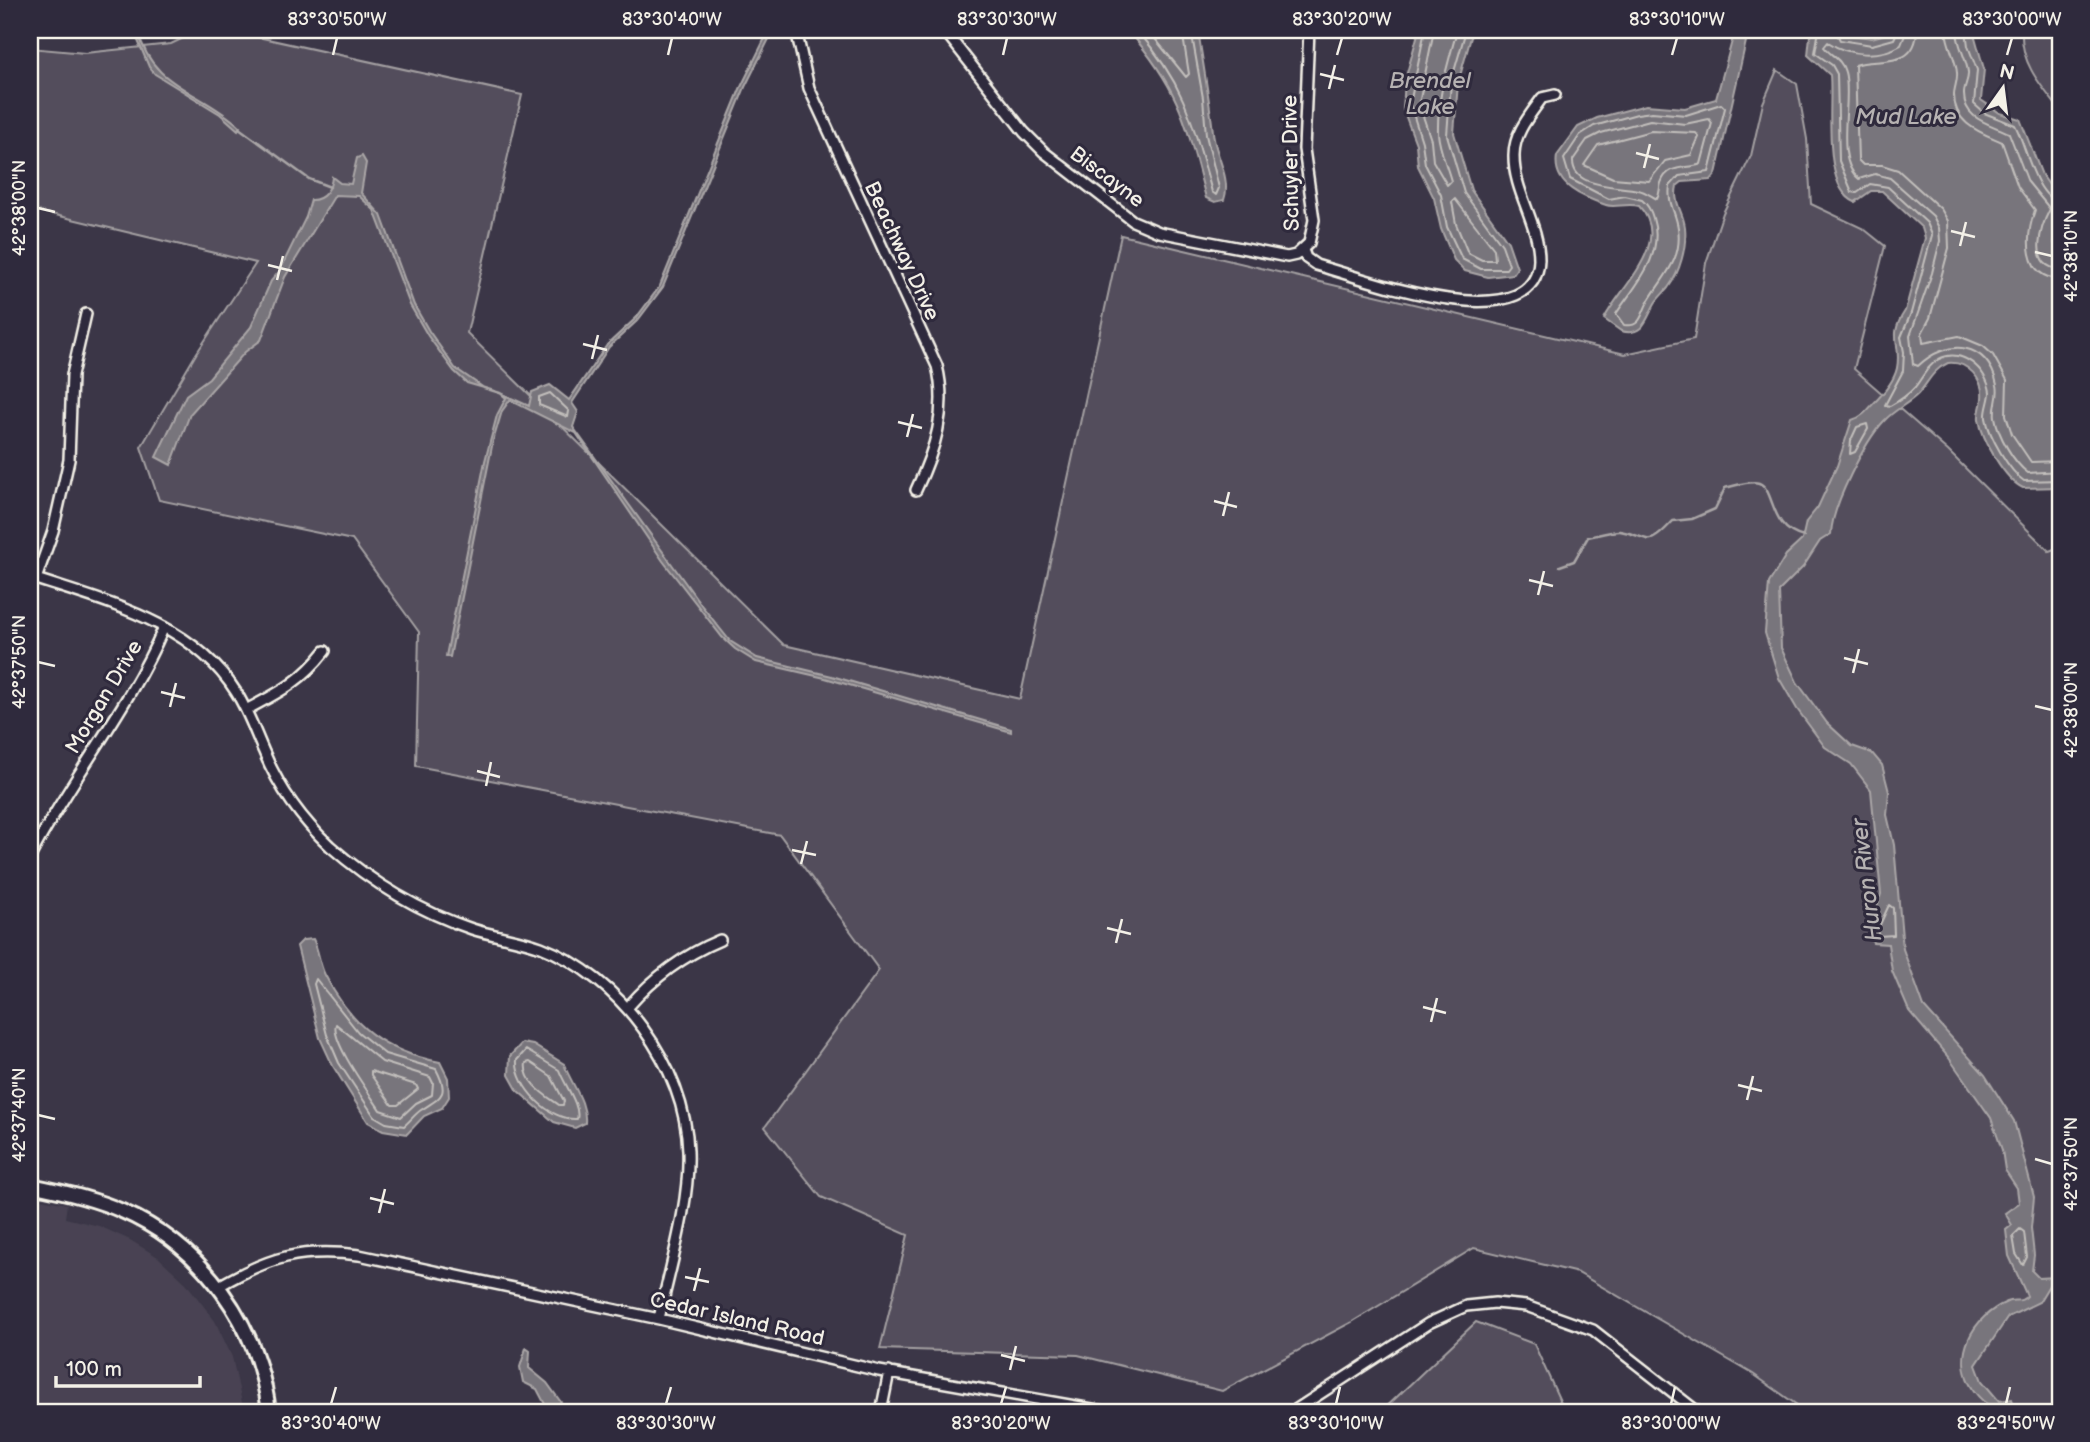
<svg xmlns="http://www.w3.org/2000/svg" width="2090" height="1442" viewBox="0 0 2090 1442" font-family="'Balsamiq Sans',sans-serif">
<rect width="100%" height="100%" fill="#3b3647"/>
<filter id="ink" filterUnits="userSpaceOnUse"><feTurbulence type="fractalNoise" baseFrequency=".0143" numOctaves="2"/><feDisplacementMap in="SourceGraphic" scale="14" xChannelSelector="R" yChannelSelector="G"/><feConvolveMatrix kernelMatrix="1 2 1 2 8 2 1 2 1" color-interpolation-filters="sRGB"/></filter>
<g filter="url(#ink)">
<!-- built -->
<path fill="#484352" d="M30,1197l37,7 -2,14 34,8 31,14 28,17 28,26 29,38 17,36 12,55h-214z"/>
<!-- green -->
<path fill="#534e5c" stroke="#a4a0a2" stroke-width="2" d="M200,30h26l296,65 -55,238 317,312 236,54 101,-464 504,119 69,-15 12,-76 17,-50 28,-57 12,-53 14,-33 20,14 10,55 4,65 53,25 21,17 -31,123 94,82 101,100 11,-4v865h-253l-54,-38 -175,-101 -104,-25 -122,74 -130,69 -144,-36 -198,-6 28,-114 -87,-38 -56,-70 114,-157 -99,-135 -364,-69 3,-134 -67,-92 -193,-40 -18,-53 55,-93 60,-91 -226,-54v-161l55,5 86,-9z
M2022,30h38v80c-19,-24 -40,-47 -38,-80z
M1476,1322l58,22 31,68h-184z"/>
<!-- water -->
<path fill="#78747b" stroke="#aaa6a7" stroke-width="2" d="M99,30h39c13,58 63,60 102,97l-2,3 -18,-16 -65,-40 -6,-7 -15,-36 -22,6z
M769,30h3l-2,7 -25,50 -82,200 -25,33 -29,27 -37,56 6,9 -5,15 129,179 28,35 27,17 75,18 179,53v3l-186,-54 -69,-16 -21,-13 -13,-12 -59,-76 -87,-128 -66,-33 -8,11 -9,30 -43,216 -4,-1 39,-195 12,-46 9,-17 -6,-5 29,13 3,-14 18,-7 19,15 38,-55 29,-27 24,-32 80,-197z
M1128,30h70c5,34 11,67 15,102 1,21 19,46 11,68l-9,2 -9,-4c-20,-75 -25,-107 -78,-168z
M1419,30h54l-15,53 -4,50 17,57 37,52 9,26 -4,6 -25,3 -23,-6 -11,-11 -13,-31 -7,-31 -16,-32 -2,-22 -13,-35 2,-29z
M1735,30h12v7l-31,137 -5,6 -29,2 -5,4c-4,17 6,25 8,41 2,20 -5,45 -17,61 -5,6 -11,11 -14,17 -8,15 -11,32 -33,26l-17,-12c16,-32 70,-76 35,-113 -11,-3 -26,2 -33,-1 -21,-7 -54,-19 -49,-49l21,-29 19,-9 49,-13 39,3 31,-9z
M1816,30l56,8 27,-8h74l11,39 -3,31 19,13 20,6 22,56 18,25v18l-6,25 6,15v229l-37,1c-19,-9 -41,-49 -44,-69 -1,-7 3,-14 3,-21 2,-19 -15,-37 -34,-35 -16,7 -19,19 -30,31 -10,10 -24,16 -34,27 -19,20 -52,85 -53,113l-11,7 -17,26 -24,24 2,57 16,34 30,41 25,23 20,7 10,12 7,27 -2,23 7,30 9,104 21,58 61,68 29,46 20,76 -3,31 3,27 -2,16 7,7 15,-1 -15,25 -31,15 -32,48 6,16 17,20 13,-2 4,13c-18,0 -32,-7 -42,-21 -24,-34 -1,-75 33,-89 8,-3 14,1 20,-6l-18,-40 -3,-26 6,-5 -7,-12 14,-10 -2,-15 -12,-18 -3,-20 -11,-32 -42,-60 -40,-47 -17,-40 -4,-27 -15,-1 -3,-13 11,-36 -10,-104 -20,-26 -26,-17 -28,-38 -18,-31 -14,-45 4,-50 17,-28 16,-15 4,-18 12,-15 19,-41 15,-46c10,-3 14,-8 21,-16 10,-10 21,-22 24,-36 5,-26 -10,-30 8,-57l20,-73 -3,-10 -40,-37h-11l-16,11c-34,-15 -22,-96 -25,-127l-22,-20 2,-19z
M362,156l4,7 -5,30 20,22 33,90 15,26 26,37 29,20 -17,-5 -13,-12 -26,-35 -18,-31 -36,-95 -15,-14 -24,-1 -50,82 -24,63 -16,12 -55,62 -19,51 -15,-8 30,-62 23,-17 42,-51 20,-46 8,-9 27,-55 5,-17c13,0 20,-11 21,-23l8,6 11,1 6,-26z
M313,939c6,12 6,24 12,36 26,51 60,77 115,87l8,16 1,19 -7,11 -18,8 -17,18 -24,-4 -15,-8 -35,-56 -13,-28 -23,-92 6,-6z
M522,1043l11,2 31,19c7,20 23,37 21,59l-10,5 -21,-6 -36,-31 -9,-16 1,-19z
M526,1348l4,3 -1,17 18,15 21,29h-19l-12,-23 -14,-7 -3,-15z"/>
<g fill="none" stroke-linecap="round" stroke-linejoin="round">
<!-- shore -->
<path stroke="#c2bfbc" stroke-width="2" d="M1137,30c49,56 56,94 75,162l4,3 3,-7 -13,-53 -3,-37 -12,-68
M1148,30l38,47 3,-3 -7,-44
M1425,30l-15,74 12,38 3,22 16,31 6,32 15,32 19,10h25l3,-4 -7,-20 -38,-52 -17,-58 4,-53 15,-52
M1434,30l-15,74 12,36 2,21 14,24 4,-4c-4,-15 -12,-32 -13,-48 -1,-37 10,-69 19,-103
M1819,30l-4,23 17,12 5,9 2,87 13,31 5,1 13,-9 18,3 39,36 5,12 -21,78 -10,24 3,15 -1,19 -18,34 5,1c9,-5 18,-11 25,-19 8,-10 12,-21 24,-28 22,-12 48,10 51,33 0,8 -5,18 -4,26 3,18 23,53 38,63l36,-1
M1835,30l5,10 32,5 22,-6 4,-9
M1907,30l-6,15c-21,13 -53,11 -73,-3l-4,5c7,9 18,12 21,25 8,28 -12,87 14,107l16,-5 15,4 43,38 6,12 1,13 -8,32 -22,63 3,28 5,2c29,-28 70,-25 79,19 3,11 -4,22 -2,32 3,18 18,45 33,56l32,-2
M1917,30c-1,41 -41,27 -62,35l3,95 5,5h19l16,5 43,39 7,12 1,27 -19,70 -8,15 1,10 36,-7 24,10 10,9 14,25 -1,35 6,19 19,28 29,-1
M1946,30c1,16 10,28 11,43 1,7 -3,15 -3,22 0,29 26,37 48,47l16,45 17,23c-9,25 -13,68 25,69
M1957,30c0,15 9,27 11,42 1,7 -4,14 -4,21 -1,27 27,31 45,40l19,49 22,27c-9,17 -23,58 10,60
M1966,30l2,16 9,24 -3,34 10,9 31,12c11,19 20,74 45,77
M1721,104l4,4 -16,64 -30,4 -9,10c-3,17 6,26 8,42 5,33 -16,49 -30,74 -7,11 -6,26 -24,23l-8,-11c19,-29 49,-58 37,-96 -2,-8 -5,-13 -11,-18l-17,-4 -16,3 -39,-20 -6,-20 16,-24 14,-9 43,-12 15,-2 34,3z
M1709,119l3,4 -11,41c-14,6 -33,-1 -40,19 -2,6 -1,11 -4,16 -6,-3 -12,-8 -19,-9 -20,-5 -66,-1 -65,-30l14,-20 14,-7 49,-13 35,4z
M1651,131l45,2 3,4 -8,18 -26,6 -16,20 -36,-3 -29,-13 14,-20z
M1455,199l39,50 1,11h-13l-14,-7 -12,-29 -4,-22z
M550,393l19,18 -1,6 -29,-12v-8z
M1867,424l1,5 -13,23 -5,2 1,-14 6,-13z
M1889,905l4,3 1,27 -15,1 -2,-5z
M316,979l42,53 27,22 51,15c14,26 5,28 -15,41 -6,4 -11,11 -17,16l-18,-3 -12,-7 -35,-53 -12,-28 -13,-51z
M336,1024l46,38 48,15 3,6 -1,12 -16,8 -15,14 -21,-7c-10,-16 -50,-69 -44,-86z
M526,1050l33,20c5,14 22,36 18,49 -27,2 -62,-32 -60,-59z
M530,1062l21,14 13,25 -1,4h-4c-14,-10 -36,-23 -33,-42z
M371,1071l45,14 2,4 -20,16h-6l-21,-30z
M2020,1229l4,3 3,25 -4,8 -7,-11 -3,-18z"/>
<!-- stream -->
<path stroke="#aaa6a7" stroke-width="2.5" d="M239,128l70,51 21,8
M484,388l16,5
M1560,566l14,-5 14,-24c6,-1 27,-7 32,-6 31,5 25,20 53,-10l19,-2 23,-10 10,-21c10,-2 25,-8 34,-5 17,7 9,45 45,54"/>
<!-- street casing -->
<g stroke="#f4f1e8" stroke-width="14">
<path id="street" d="M796,30l13,58 128,278c11,44 -2,84 -21,124
M944,30l80,102 20,20 89,69 26,11 128,25 9,-2 13,-12 5,-23 -10,-71 5,-119
M1303,250l3,8 10,7c44,12 221,79 223,-6 0,-36 -26,-68 -25,-104 0,-22 16,-40 28,-57l13,-3
M30,577c74,25 162,44 206,115 12,19 19,40 28,60 15,36 38,68 66,94 42,37 88,65 142,83 22,7 47,10 69,18 78,30 145,119 147,204 2,53 -18,116 -29,168
M36,579l17,-48 16,-71 3,-85 14,-61
M246,710c34,-18 55,-28 79,-59
M30,857c41,-79 99,-149 134,-230
M628,1007c26,-30 56,-52 92,-67
M219,1286c50,-29 82,-38 140,-31l300,64 220,52 230,41
M881,1412l8,-40
M1292,1412l137,-89 37,-17 29,-3 31,3 67,24 105,82"/>
</g>
<!-- secondary casing -->
<g stroke="#f4f1e8" stroke-width="18">
<path id="secondary" d="M30,1185c31,6 63,13 92,26 81,35 137,114 147,201"/>
</g>
<!-- street -->
<use href="#street" stroke="#2f2a3d" stroke-width="9"/>
<!-- secondary -->
<use href="#secondary" stroke="#2f2a3d" stroke-width="12"/>
</g>
</g>
<!-- ticks -->
<path fill="none" stroke="#f4f1e8" stroke-width="2.5" d="M333,55l4,-17M668,55l4,-17M1003,55l4,-17M1337,55l5,-17M1672,55l5,-17M2007,55l5,-17M1320,74l24,6M1329,89l6,-24M1636,153l23,6M1644,168l6,-24M38,208l17,4M1951,231l24,6M1960,246l6,-24M2035,252l17,4M268,265l24,6M277,280l6,-24M583,344l24,6M592,359l6,-24M898,422l24,6M907,437l6,-23M1214,501l23,6M1223,516l6,-24M1529,580l24,6M1538,595l6,-24M1844,658l24,6M38,662l17,4M1853,673l6,-24M161,692l24,6M2035,706l17,4M170,707l6,-24M477,771l23,6M486,786l5,-24M792,850l24,5M801,864l6,-23M1107,928l24,6M1116,943l6,-24M1423,1007l23,6M1431,1022l6,-24M1738,1085l24,6M1747,1100l6,-24M38,1115l17,4M2035,1159l17,5M370,1198l24,6M379,1213l6,-24M685,1277l24,5M694,1291l6,-23M1001,1355l24,6M1010,1370l6,-24M331,1404l5,-17M666,1404l5,-17M1001,1404l5,-17M1336,1404l4,-17M1671,1404l4,-17M2006,1404l4,-17"/>
<g text-anchor="middle" dominant-baseline="central" stroke-width="6" stroke-linejoin="round" paint-order="stroke">
<!-- street labels -->
<g font-size="21" fill="#f4f1e8" stroke="#2f2a3d">
<text transform="translate(1291 163) rotate(-91)">Schuyler Drive</text>
<text transform="translate(1107 177) rotate(37)">Biscayne</text>
<text transform="translate(902 251) rotate(65)">Beachway Drive</text>
<text transform="translate(104 697) rotate(-59)">Morgan Drive</text>
<text transform="translate(737 1319) rotate(13)">Cedar Island Road</text>
</g>
<!-- water labels -->
<g font-size="23" font-style="italic" fill="#b6b2b2" stroke="#2f2a3d">
<text x="1430" y="81">Brendel<tspan x="1430" dy="26">Lake</tspan></text>
<text x="1906" y="117">Mud Lake</text>
<text transform="translate(1867 880) rotate(-97)">Huron River</text>
</g>
</g>
<!-- margin -->
<rect width="2090" height="1442" fill="none" stroke="#2f2a3d" stroke-width="77"/>
<!-- north arrow -->
<g transform="translate(2003 88) rotate(14)" stroke="#2f2a3d" stroke-width="5" paint-order="stroke">
<path d="M0-5L12 26L0 18L-12 26Z" fill="#f4f1e8"/>
<text y="-10" font-size="19" font-weight="bold" text-anchor="middle" fill="#f4f1e8">N</text>
</g>
<!-- scale -->
<path d="M56 1376v10h144v-10" fill="none" stroke="#f4f1e8" stroke-width="3.5"/>
<text x="66" y="1376" font-size="21" fill="#f4f1e8" stroke="#2f2a3d" stroke-width="5" paint-order="stroke">100 m</text>
<rect x="38" y="38" width="2014" height="1366" fill="none" stroke="#f4f1e8" stroke-width="2.5"/>
<g font-size="18" text-anchor="middle" fill="#f4f1e8">
<text x="337" y="25">83°30'50"W</text>
<text x="672" y="25">83°30'40"W</text>
<text x="1007" y="25">83°30'30"W</text>
<text x="1342" y="25">83°30'20"W</text>
<text x="1677" y="25">83°30'10"W</text>
<text x="2012" y="25">83°30'00"W</text>
<text transform="translate(19 208) rotate(-90)" y="6">42°38'00"N</text>
<text transform="translate(2071 256) rotate(-90)" y="6">42°38'10"N</text>
<text transform="translate(19 662) rotate(-90)" y="6">42°37'50"N</text>
<text transform="translate(2071 710) rotate(-90)" y="6">42°38'00"N</text>
<text transform="translate(19 1115) rotate(-90)" y="6">42°37'40"N</text>
<text transform="translate(2071 1164) rotate(-90)" y="6">42°37'50"N</text>
<text x="331" y="1429">83°30'40"W</text>
<text x="666" y="1429">83°30'30"W</text>
<text x="1001" y="1429">83°30'20"W</text>
<text x="1336" y="1429">83°30'10"W</text>
<text x="1671" y="1429">83°30'00"W</text>
<text x="2006" y="1429">83°29'50"W</text>
</g>
</svg>
